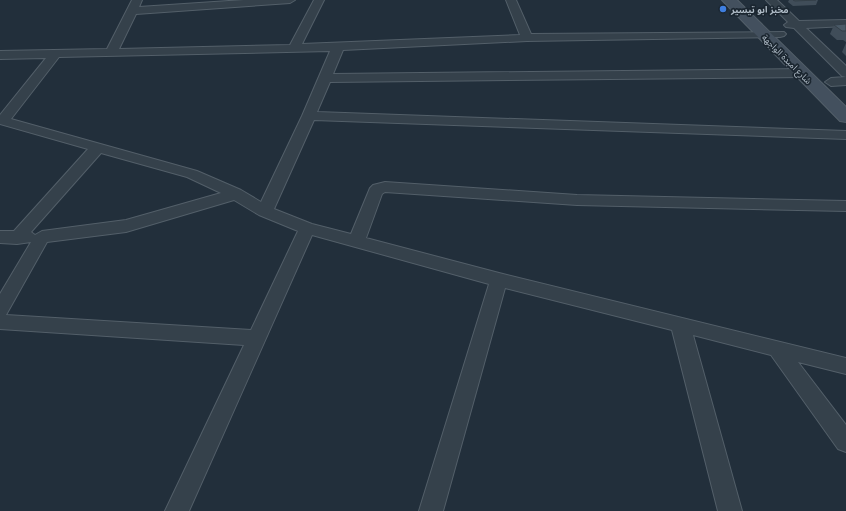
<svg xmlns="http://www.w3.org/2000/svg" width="846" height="511" viewBox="0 0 846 511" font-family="Quicksand,'Noto Sans Arabic',sans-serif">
<rect width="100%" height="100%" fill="#222f3b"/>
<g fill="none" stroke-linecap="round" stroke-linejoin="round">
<!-- street casing -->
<g stroke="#535f69" stroke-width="2">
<path id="street" d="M132,0h10l-3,7 105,-7h51l-5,3 -154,11 -17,35 171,-4 24,-45h10l-22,44 218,-9 -14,-35h10l15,34 253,-2 2,2 -2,2 -4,1 -253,4 -184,9 -10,24 469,-5 6,4 -6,4 -472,5 -13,30 529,19v8l-532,-19 -40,89 38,15 39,10 19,-46 3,-3 12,-3 192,13 269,6v10l-269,-6 -192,-13 -3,2 -16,44 133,35 347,85v16l-48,-12 48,63v27l-8,-3 -67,-94 -78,-20 49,176h-24l-46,-181 -167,-42 -62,223h-24l70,-227 -177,-49 -123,276h-24l79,-166 -244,-16v-35l31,-52 -14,2 -17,-1v-12h14l74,-82 -88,-25v-9l46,-57 -46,1v-8l107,-2zM330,51l-28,65 -41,86 -20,-12 -44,-19 -186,-52 48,-62zM101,153l86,24 34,16 -95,27 -84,11 -7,4 -4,-3zM234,200l25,15 39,16 -47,99 -245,-15 41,-73 79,-10z
M766,0h11l22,21 47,-1v6l-40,2 40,38v11l-4,-1 -48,-48 -8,-1 -2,-2 4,-3z
M846,77v8l-15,1 -6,-4 6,-4z"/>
</g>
<!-- secondary casing -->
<g stroke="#535f69" stroke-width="2">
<path id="secondary" d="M722,0h15l109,107v15l-6,-1z"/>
</g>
<!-- street -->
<use href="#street" fill="#35414b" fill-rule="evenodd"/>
<!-- secondary -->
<use href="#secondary" fill="#43505e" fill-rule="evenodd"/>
</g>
<!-- wall -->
<path fill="#404d59" d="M789,0h29l-2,5 -23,1 -5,-4z
M846,24v18l-3,-2h-6l-7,-6 4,-9z
M846,43v13l-4,-4z"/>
<!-- building -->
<path fill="#4a5a67" stroke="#343f48" d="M793,0h23l-21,1z
M846,24v7h-4l-8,-6z"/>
<!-- markers -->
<circle fill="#3f7fe0" stroke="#1b2630" stroke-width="1.5" cx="723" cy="9" r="4"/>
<g text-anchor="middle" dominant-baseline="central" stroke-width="3.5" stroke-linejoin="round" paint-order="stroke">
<!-- far-poi labels -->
<g font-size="9" font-weight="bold" fill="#b0bcc7" stroke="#1b2630" text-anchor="start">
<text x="731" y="9">مخبز ابو تيسير</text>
</g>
<!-- far-street labels -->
<g font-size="9" fill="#b0bcc7" stroke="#1b2630">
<text transform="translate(787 59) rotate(45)">شارع امبدة الواجهة</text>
</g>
</g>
</svg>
